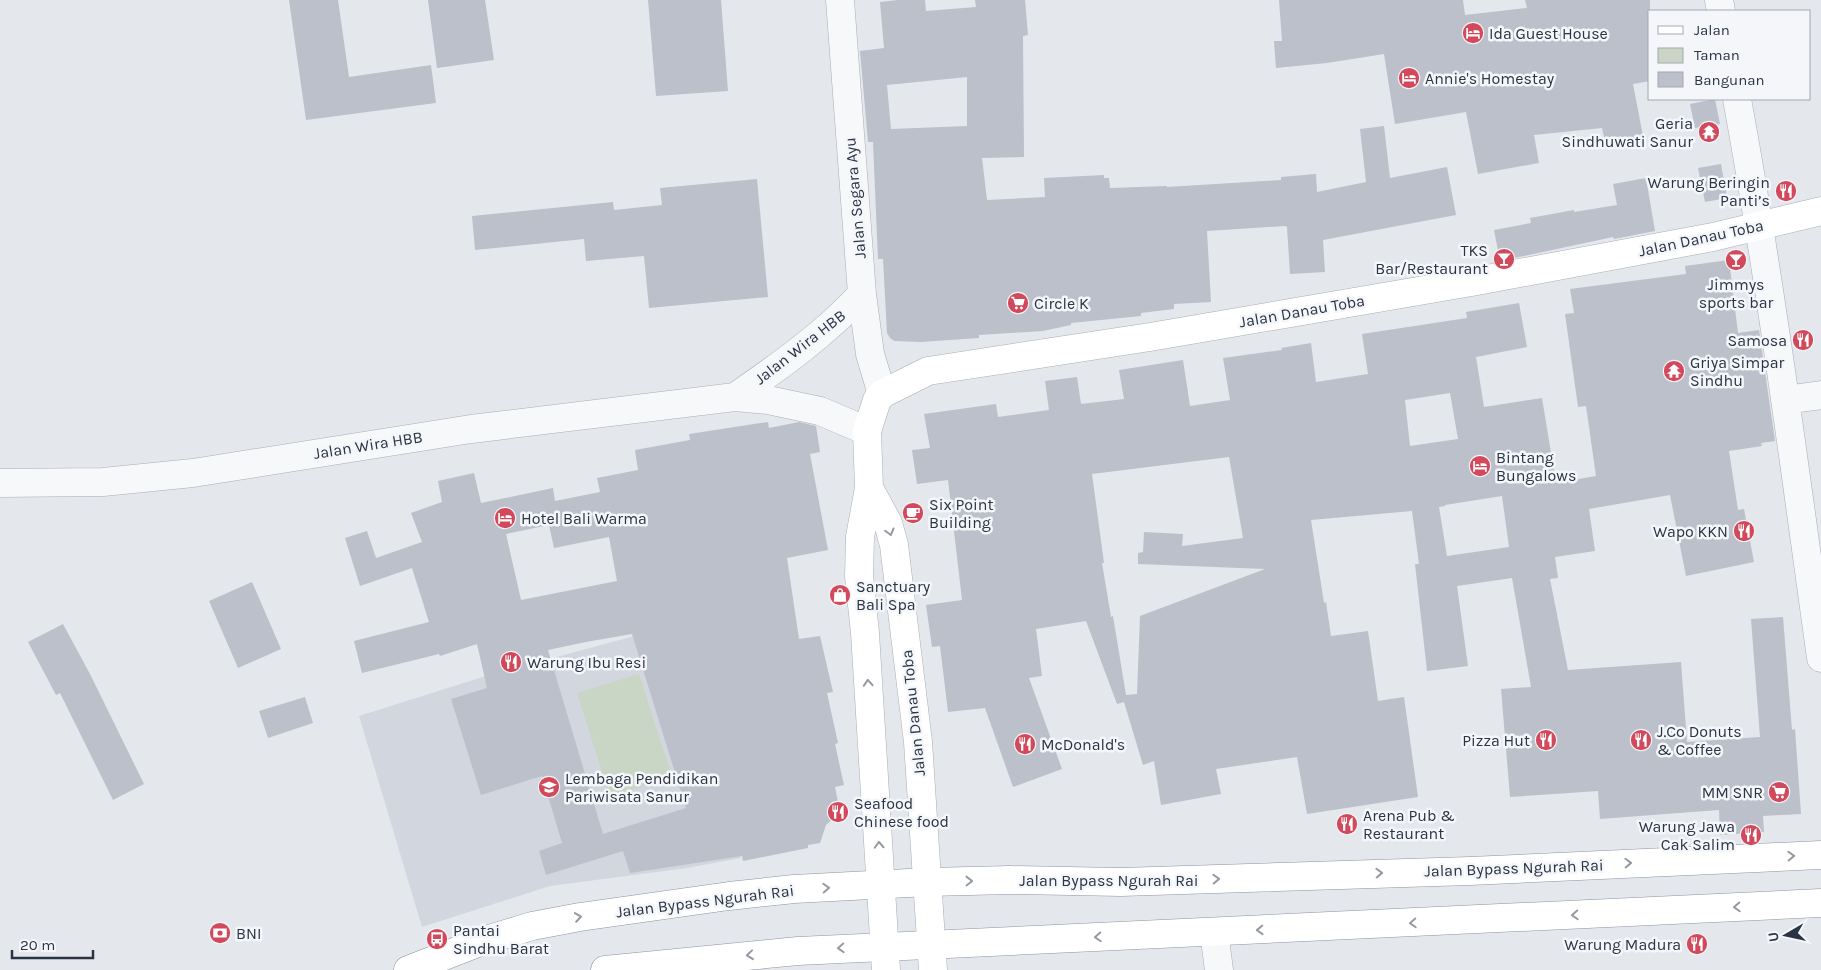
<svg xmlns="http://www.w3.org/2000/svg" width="1821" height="970" viewBox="0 0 1821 970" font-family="Karla,sans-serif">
<rect width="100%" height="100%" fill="#e4e7ec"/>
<!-- built -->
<path fill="#d2d6de" d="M668,627l73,231 -54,10 -137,18 -128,41 -63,-211 127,-40z"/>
<!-- green -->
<path fill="#c9d6c5" d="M639,674l33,103 -62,20 -33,-104z"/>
<!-- building -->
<path fill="#bbc0ca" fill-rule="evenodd" d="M289,0h49l11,77 82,-12 5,38 -130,17z
M428,0h57l9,60 -57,8z
M648,0h73l7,91 -72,5z
M898,0h27l1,11 50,-4 -1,-7h50l3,35 -5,1 1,121 -42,1 5,42 58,-3 -1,-19 60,-3v3h5l1,10 57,-2v1l114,-7v-3l35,-3 1,18 49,-10 -6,-53 24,-3 6,52 57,-11 9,48 -133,25 2,32 -35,2 -3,-47 -2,-1 -78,5 4,71 -37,2v5l-33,4v3l-70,7v2l-28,6 -64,4v3l-58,4 -27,-1 -4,-3 -3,-5 -4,-74h-5l-5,-117h-5l-8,-91 24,-3 -4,-46zM967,77v49l-76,3 -4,-44z
M1279,0h184l2,15 62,-7 -2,-8h125v81l-17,3 10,52 -2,1v2l-35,7 -4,-18 -68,7 5,28 -61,11 -12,-62 -71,12 -11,-70 -57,9 -51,5 -2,-27h8z
M1715,99l5,25 -25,4 -5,-24z
M1721,164l6,34 -22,4 -7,-34z
M1646,178l9,53 -41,8 -1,-2 -113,24 -6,-31 37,-7 -1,-5 44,-8v2l43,-7 -4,-21z
M757,179l11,118 -119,11 -5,-52 -58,5 -2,-22 -109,11 -3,-34 141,-14 1,8 48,-5 -2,-17z
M1729,260l9,73 21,-3 16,111 -14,2 1,3 -33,5 9,59 6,-1 10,53 -68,14 -16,-81 -81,14 6,42 -40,6 3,21 -8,1 18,91 113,-8 6,80 73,-5 -9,-118 32,-2 9,113 3,-1 6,85 -38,2 1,16 -44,3 -1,-25 -119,9 -2,-28 -88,6 -9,-108 30,-2 -19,-109 -55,8 11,80 -41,5 -12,-107h4l-7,-53 -101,9 13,83 2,-1 5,34 37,-5 10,70 26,-4 14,100 -111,17 -10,-57 -81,12 5,25 -60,11 -7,-44 -11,4 -19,-63 -7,2 -31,-83 -50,8 6,47 -13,2 33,91 -49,18 -28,-79 -37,4 -8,-66 -8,1 -6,-42 36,-5 -14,-120 -31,4 -5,-34 18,-2 -6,-34 72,-10 2,13 51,-7 -4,-29 32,-4 4,27 43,-5 -5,-29 64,-10 7,46 40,-6 -7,-42 59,-8 -1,-2 30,-5 5,39 52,-8 -6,-40 105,-16 -1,-6 53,-9 8,44 -51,10 8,50 58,-9 14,85 40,-7 -10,-70 -8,1 -13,-93 9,-1 -4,-24 116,-15 -1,-8zM1450,393l8,46 -48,7 -5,-46zM1229,457l14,81 -61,8 1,-12 -39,-2 -1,20 -5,1v11l127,5 -125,47 -3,78 -11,1 -13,-79 -2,1 -9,-54h2l-12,-89zM1502,496l7,51 -62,9 -8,-49 6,-1v-1z
M768,422l1,6 30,-6 17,4 4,26 -10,2 18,96 -41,8 12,81 21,-3 13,56 -6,1 11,50 -3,1 9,41 -9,2 5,25 -14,13 -6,18 -12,2v3l-65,13 -1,-5 -112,17 -7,-22 -77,24 -7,-24 23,-8 -20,-67 -61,19 -30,-96 36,-11 -10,-44 -37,12 -1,-2 -77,19 -8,-32 75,-19 -17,-54 -52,18 -15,-48 22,-7 9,27 46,-16 -11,-29 31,-11 -4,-21 36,-8 7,30 72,-15 2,13 45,-9 -3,-14 41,-8 -3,-20 55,-10 -1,-6zM549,525l5,23 55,-11 8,44 -96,19 -15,-66zM632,634l54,174 -83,26 -55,-184 38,-8z
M252,582l29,67 -43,19 -29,-67z
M63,624l28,52 53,108 -31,16 -53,-107 -4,2 -28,-53z
M305,697l8,26 -45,15 -9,-27z"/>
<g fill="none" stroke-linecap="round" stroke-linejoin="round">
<!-- street casing -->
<g stroke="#a9aeb7" stroke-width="29">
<path id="street" d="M840,0l22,294 8,60 12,40
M1719,0l2,11
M1737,99c34,185 58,372 84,559
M735,397c45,-31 90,-63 127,-103
M1785,400l36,-5
M0,483l103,-1 90,-9 278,-44 264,-32 33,3 52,11 47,20
M1214,932l5,38"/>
</g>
<!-- secondary casing -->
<g stroke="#a9aeb7" stroke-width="29">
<path id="secondary" d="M869,488l19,35 6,22 24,197 15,228
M886,970l-21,-337 -6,-57 1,-39 9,-49 -2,-57 10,-31 5,-6 46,-23 222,-34 327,-56 236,-44 108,-26"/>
</g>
<!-- highway casing -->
<g stroke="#8b94a3" stroke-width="29">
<path id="highway" d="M408,970l72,-28 52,-16 48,-9 149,-21 65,-7 134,-7 82,-2 111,2 349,-11 351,-16
M605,970l193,-19 1023,-48"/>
</g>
<!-- street -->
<use href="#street" stroke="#f7f8fa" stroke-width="28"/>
<!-- secondary -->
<use href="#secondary" stroke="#fff" stroke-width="28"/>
<!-- highway -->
<use href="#highway" stroke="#fff" stroke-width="28"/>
</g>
<!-- one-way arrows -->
<defs><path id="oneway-chevron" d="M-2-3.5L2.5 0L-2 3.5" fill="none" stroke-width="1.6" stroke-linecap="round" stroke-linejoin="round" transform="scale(1.25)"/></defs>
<g stroke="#959aa2">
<use href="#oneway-chevron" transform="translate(890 532) rotate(75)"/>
<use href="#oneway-chevron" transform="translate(868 683) rotate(-94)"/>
<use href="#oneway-chevron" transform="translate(879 845) rotate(-93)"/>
<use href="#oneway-chevron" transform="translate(1791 856) rotate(-2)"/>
<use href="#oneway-chevron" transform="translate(1628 863) rotate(-2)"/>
<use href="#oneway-chevron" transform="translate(1379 873) rotate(-2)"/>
<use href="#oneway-chevron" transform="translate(1216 879) rotate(-2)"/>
<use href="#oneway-chevron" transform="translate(969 881) rotate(-1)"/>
<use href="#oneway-chevron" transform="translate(826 888) rotate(-3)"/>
<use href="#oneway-chevron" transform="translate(1737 907) rotate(177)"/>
<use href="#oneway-chevron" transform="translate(1575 915) rotate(177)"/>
<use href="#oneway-chevron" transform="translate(578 917) rotate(-9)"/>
<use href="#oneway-chevron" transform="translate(1413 923) rotate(177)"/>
<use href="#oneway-chevron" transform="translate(1260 930) rotate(178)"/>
<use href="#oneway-chevron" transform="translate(1098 937) rotate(177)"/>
<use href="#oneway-chevron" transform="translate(841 948) rotate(177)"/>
<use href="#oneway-chevron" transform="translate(750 955) rotate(174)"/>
</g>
<!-- icons -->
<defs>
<g id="hotel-disc" transform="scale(1.125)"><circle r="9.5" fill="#d1495b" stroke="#f4f6f9"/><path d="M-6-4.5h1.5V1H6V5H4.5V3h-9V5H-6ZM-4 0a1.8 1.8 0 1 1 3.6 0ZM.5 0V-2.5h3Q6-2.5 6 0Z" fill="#fff"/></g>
<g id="temple-disc" transform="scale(1.125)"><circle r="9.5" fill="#d1495b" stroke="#f4f6f9"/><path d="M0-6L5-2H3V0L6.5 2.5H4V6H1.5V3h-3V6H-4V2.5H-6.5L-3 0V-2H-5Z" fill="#fff"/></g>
<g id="restaurant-disc" transform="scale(1.125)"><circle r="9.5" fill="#d1495b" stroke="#f4f6f9"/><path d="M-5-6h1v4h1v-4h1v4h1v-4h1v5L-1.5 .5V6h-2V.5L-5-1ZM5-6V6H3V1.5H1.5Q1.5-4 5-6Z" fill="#fff"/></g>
<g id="bar-disc" transform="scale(1.125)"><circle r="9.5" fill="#d1495b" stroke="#f4f6f9"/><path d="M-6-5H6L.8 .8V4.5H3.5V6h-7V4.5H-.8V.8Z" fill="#fff"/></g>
<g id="supermarket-disc" transform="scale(1.125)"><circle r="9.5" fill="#d1495b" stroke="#f4f6f9"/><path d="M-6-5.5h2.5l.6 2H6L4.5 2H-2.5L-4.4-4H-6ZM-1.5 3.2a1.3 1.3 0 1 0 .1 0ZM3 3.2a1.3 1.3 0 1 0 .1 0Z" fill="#fff"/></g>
<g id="cafe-disc" transform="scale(1.125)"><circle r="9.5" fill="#d1495b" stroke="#f4f6f9"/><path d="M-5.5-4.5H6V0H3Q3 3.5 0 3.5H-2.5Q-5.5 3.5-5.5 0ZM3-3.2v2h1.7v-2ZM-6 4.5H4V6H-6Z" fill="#fff"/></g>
<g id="shop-disc" transform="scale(1.125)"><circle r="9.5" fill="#d1495b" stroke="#f4f6f9"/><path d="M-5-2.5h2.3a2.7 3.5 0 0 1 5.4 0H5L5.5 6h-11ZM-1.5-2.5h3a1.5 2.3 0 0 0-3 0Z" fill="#fff"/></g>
<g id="school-disc" transform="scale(1.125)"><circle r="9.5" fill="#d1495b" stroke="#f4f6f9"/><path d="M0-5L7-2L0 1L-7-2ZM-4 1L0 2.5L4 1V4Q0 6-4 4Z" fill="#fff"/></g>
<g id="bank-disc" transform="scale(1.125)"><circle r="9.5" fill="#d1495b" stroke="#f4f6f9"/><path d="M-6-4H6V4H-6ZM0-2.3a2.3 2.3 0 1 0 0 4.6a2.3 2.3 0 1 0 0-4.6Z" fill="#fff"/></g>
<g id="bus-disc" transform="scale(1.125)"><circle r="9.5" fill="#d1495b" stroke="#f4f6f9"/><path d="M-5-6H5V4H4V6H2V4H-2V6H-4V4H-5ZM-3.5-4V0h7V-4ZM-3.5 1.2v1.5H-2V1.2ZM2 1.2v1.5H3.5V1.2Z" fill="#fff"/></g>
</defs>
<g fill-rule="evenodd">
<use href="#hotel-disc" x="1473" y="33"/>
<use href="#hotel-disc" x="1409" y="78"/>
<use href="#temple-disc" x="1709" y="132"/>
<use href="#restaurant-disc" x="1786" y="191"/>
<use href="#bar-disc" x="1504" y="259"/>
<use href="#bar-disc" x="1736" y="260"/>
<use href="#supermarket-disc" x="1018" y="303"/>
<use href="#restaurant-disc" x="1803" y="340"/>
<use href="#temple-disc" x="1674" y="371"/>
<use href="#hotel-disc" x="1480" y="466"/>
<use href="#cafe-disc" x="913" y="513"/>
<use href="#hotel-disc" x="505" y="518"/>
<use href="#restaurant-disc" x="1744" y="531"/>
<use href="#shop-disc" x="840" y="595"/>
<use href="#restaurant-disc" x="511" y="662"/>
<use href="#restaurant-disc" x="1546" y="740"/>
<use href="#restaurant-disc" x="1641" y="740"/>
<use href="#restaurant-disc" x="1025" y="744"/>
<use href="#school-disc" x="549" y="787"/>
<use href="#supermarket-disc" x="1779" y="792"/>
<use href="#restaurant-disc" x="838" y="812"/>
<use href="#restaurant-disc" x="1347" y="824"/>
<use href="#restaurant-disc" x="1751" y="835"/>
<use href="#bank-disc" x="220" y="933"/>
<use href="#bus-disc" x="437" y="939"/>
<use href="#restaurant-disc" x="1697" y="944"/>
</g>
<g text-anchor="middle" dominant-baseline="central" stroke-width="5" stroke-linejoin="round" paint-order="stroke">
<!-- poi labels -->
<g font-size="16" fill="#2b3445" stroke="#f4f6f9" text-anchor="start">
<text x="1489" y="33">Ida Guest House</text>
<text x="1425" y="78">Annie's Homestay</text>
<text x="1693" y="123" text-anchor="end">Geria<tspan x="1693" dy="18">Sindhuwati Sanur</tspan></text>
<text x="1770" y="182" text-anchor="end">Warung Beringin<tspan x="1770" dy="18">Panti’s</tspan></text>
<text x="1488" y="250" text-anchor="end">TKS<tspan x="1488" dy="18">Bar/Restaurant</tspan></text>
<text x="1736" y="284" text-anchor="middle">Jimmys<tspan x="1736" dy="18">sports bar</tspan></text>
<text x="1034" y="303">Circle K</text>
<text x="1787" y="340" text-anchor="end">Samosa</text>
<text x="1690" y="362">Griya Simpar<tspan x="1690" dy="18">Sindhu</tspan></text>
<text x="1496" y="457">Bintang<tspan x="1496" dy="18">Bungalows</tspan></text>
<text x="929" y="504">Six Point<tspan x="929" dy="18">Building</tspan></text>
<text x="521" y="518">Hotel Bali Warma</text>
<text x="1728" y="531" text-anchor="end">Wapo KKN</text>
<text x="856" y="586">Sanctuary<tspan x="856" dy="18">Bali Spa</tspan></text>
<text x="527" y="662">Warung Ibu Resi</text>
<text x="1657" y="731">J.Co Donuts<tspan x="1657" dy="18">&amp; Coffee</tspan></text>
<text x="1530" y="740" text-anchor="end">Pizza Hut</text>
<text x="1041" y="744">McDonald's</text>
<text x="565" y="778">Lembaga Pendidikan<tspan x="565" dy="18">Pariwisata Sanur</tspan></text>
<text x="1763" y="792" text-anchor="end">MM SNR</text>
<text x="854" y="803">Seafood<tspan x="854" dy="18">Chinese food</tspan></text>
<text x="1363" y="815">Arena Pub &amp;<tspan x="1363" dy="18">Restaurant</tspan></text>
<text x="1735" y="826" text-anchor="end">Warung Jawa<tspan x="1735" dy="18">Cak Salim</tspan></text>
<text x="453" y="930">Pantai<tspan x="453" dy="18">Sindhu Barat</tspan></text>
<text x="236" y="933">BNI</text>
<text x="1681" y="944" text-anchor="end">Warung Madura</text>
</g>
<!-- street labels -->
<g font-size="16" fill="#2b3445" stroke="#f4f6f9">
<text transform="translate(855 198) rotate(-95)">Jalan Segara Ayu</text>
<text transform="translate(1701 238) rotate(-12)">Jalan Danau Toba</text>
<text transform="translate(1302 311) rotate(-10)">Jalan Danau Toba</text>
<text transform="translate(800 347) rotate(-38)">Jalan Wira HBB</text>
<text transform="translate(368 445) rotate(-9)">Jalan Wira HBB</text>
<text transform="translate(913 713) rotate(-96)">Jalan Danau Toba</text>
<text transform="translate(1514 868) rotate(-2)">Jalan Bypass Ngurah Rai</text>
<text x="1109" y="880">Jalan Bypass Ngurah Rai</text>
<text transform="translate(705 901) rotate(-7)">Jalan Bypass Ngurah Rai</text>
</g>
</g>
<!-- legend -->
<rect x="1648" y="10" width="162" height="90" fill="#f4f6f9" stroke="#a4a8b1"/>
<rect x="1658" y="26" width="25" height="8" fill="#ffffff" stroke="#a4a8b1"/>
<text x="1694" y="35" font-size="15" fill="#2b3445">Jalan</text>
<rect x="1658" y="48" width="25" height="15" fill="#c9d6c5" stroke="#a4a8b1"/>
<text x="1694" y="60" font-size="15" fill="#2b3445">Taman</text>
<rect x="1658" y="72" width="25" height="15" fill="#bbc0ca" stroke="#a4a8b1"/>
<text x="1694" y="85" font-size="15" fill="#2b3445">Bangunan</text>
<!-- north arrow -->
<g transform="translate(1786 935) rotate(261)" stroke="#f4f6f9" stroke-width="4" paint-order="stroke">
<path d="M0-4L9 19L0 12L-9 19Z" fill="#2b3445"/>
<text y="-8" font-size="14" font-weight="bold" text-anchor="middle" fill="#2b3445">U</text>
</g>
<!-- scale -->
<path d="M12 950v8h81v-8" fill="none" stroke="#2b3445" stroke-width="2.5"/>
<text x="20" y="950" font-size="15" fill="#2b3445" stroke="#f4f6f9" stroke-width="4" paint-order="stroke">20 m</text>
</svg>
